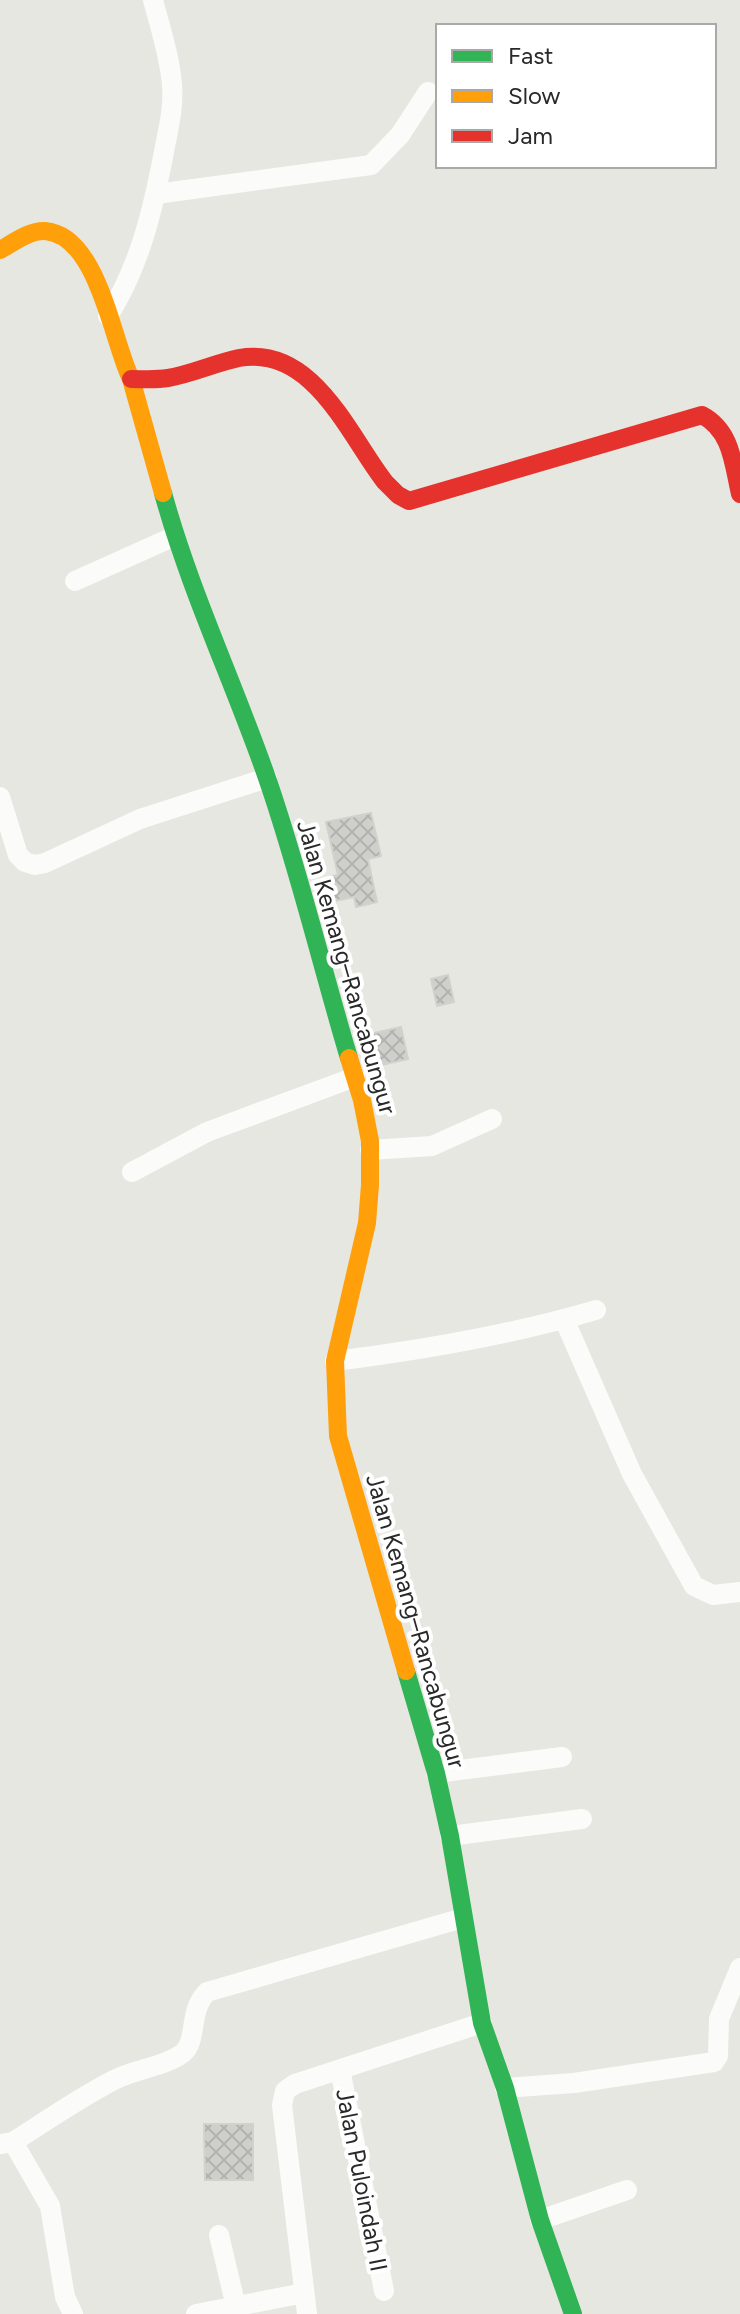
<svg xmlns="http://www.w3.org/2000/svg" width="740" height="2314" viewBox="0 0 740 2314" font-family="Figtree,sans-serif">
<defs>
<pattern id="building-cross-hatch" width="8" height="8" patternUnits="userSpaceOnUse" patternTransform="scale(2)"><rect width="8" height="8" fill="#cfd0cb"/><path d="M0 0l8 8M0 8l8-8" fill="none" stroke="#b2b3ae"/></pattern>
</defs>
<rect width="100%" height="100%" fill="#e6e7e0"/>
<!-- building -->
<path fill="url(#building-cross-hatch)" stroke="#d1d2cc" stroke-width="2" d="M371,813l10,43 -13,3 9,43 -21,5 -2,-10 -20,4 -5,-24 9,-2 -12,-53z
M448,975l6,27 -17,4 -6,-27z
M401,1027l7,32 -31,7 -7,-32z
M204,2124h49v56h-48z"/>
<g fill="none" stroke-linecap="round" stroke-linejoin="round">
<!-- street -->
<path stroke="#fbfbfa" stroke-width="20" d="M156,194l215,-29 29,-30 28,-43
M108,316c32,-50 45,-107 56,-164 4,-22 10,-44 8,-67 -2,-28 -12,-58 -19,-85
M75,581l100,-45
M0,797l18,58 7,7 10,3 10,-2 95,-44 127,-41
M370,1150l62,-4 60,-27
M132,1172l75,-40 148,-55
M564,1319l68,155 62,112 19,9 27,-3
M335,1361c88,-11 176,-26 261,-51
M436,1773l126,-16
M450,1836l132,-17
M340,2069l44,222
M505,2088l69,-5 140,-21 4,-6 1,-37 21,-51
M13,2142l37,64 15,91 8,17
M0,2144l13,-2c33,-21 66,-44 101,-62 21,-11 50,-13 69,-27 15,-13 5,-42 24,-61l256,-74
M540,2220l87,-30
M219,2235l17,72
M196,2314l108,-21
M307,2314l-25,-209 3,-14 10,-7 187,-61"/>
<!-- fast -->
<path stroke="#30b455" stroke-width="18" d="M163,493c27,98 71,190 104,285 32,92 54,187 82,280
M406,1671l30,102 14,63 32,187 23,65 35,132 33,94"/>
<!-- slow -->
<path stroke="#ff9f0a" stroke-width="18" d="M0,250c13,-7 30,-20 45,-19 53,4 67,109 86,148l32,114
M349,1058l13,42 8,41v44l-3,38 -32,138 3,75 68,235"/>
<!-- jam -->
<path stroke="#e5322d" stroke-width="18" d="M131,379c13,0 25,1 37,-1 24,-4 47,-15 71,-20 74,-13 109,76 146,124l13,13 11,6 293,-86c30,16 31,49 38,79"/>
</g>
<g text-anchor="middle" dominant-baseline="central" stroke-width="8" stroke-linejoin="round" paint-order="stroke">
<!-- street labels -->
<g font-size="24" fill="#292929" stroke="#fff">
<text transform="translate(347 967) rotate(74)">Jalan Kemang–Rancabungur</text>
<text transform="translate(416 1621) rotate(74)">Jalan Kemang–Rancabungur</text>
<text transform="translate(362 2180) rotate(79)">Jalan Puloindah II</text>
</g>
</g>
<!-- legend -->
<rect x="436" y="24" width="280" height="144" fill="#ffffff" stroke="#a9a9a9" stroke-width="2"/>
<rect x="452" y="50" width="40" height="12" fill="#30b455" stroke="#a9a9a9" stroke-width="2"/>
<text x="508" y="64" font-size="24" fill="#292929">Fast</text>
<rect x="452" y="90" width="40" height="12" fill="#ff9f0a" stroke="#a9a9a9" stroke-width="2"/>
<text x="508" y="104" font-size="24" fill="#292929">Slow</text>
<rect x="452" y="130" width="40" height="12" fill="#e5322d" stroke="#a9a9a9" stroke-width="2"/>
<text x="508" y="144" font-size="24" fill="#292929">Jam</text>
</svg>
